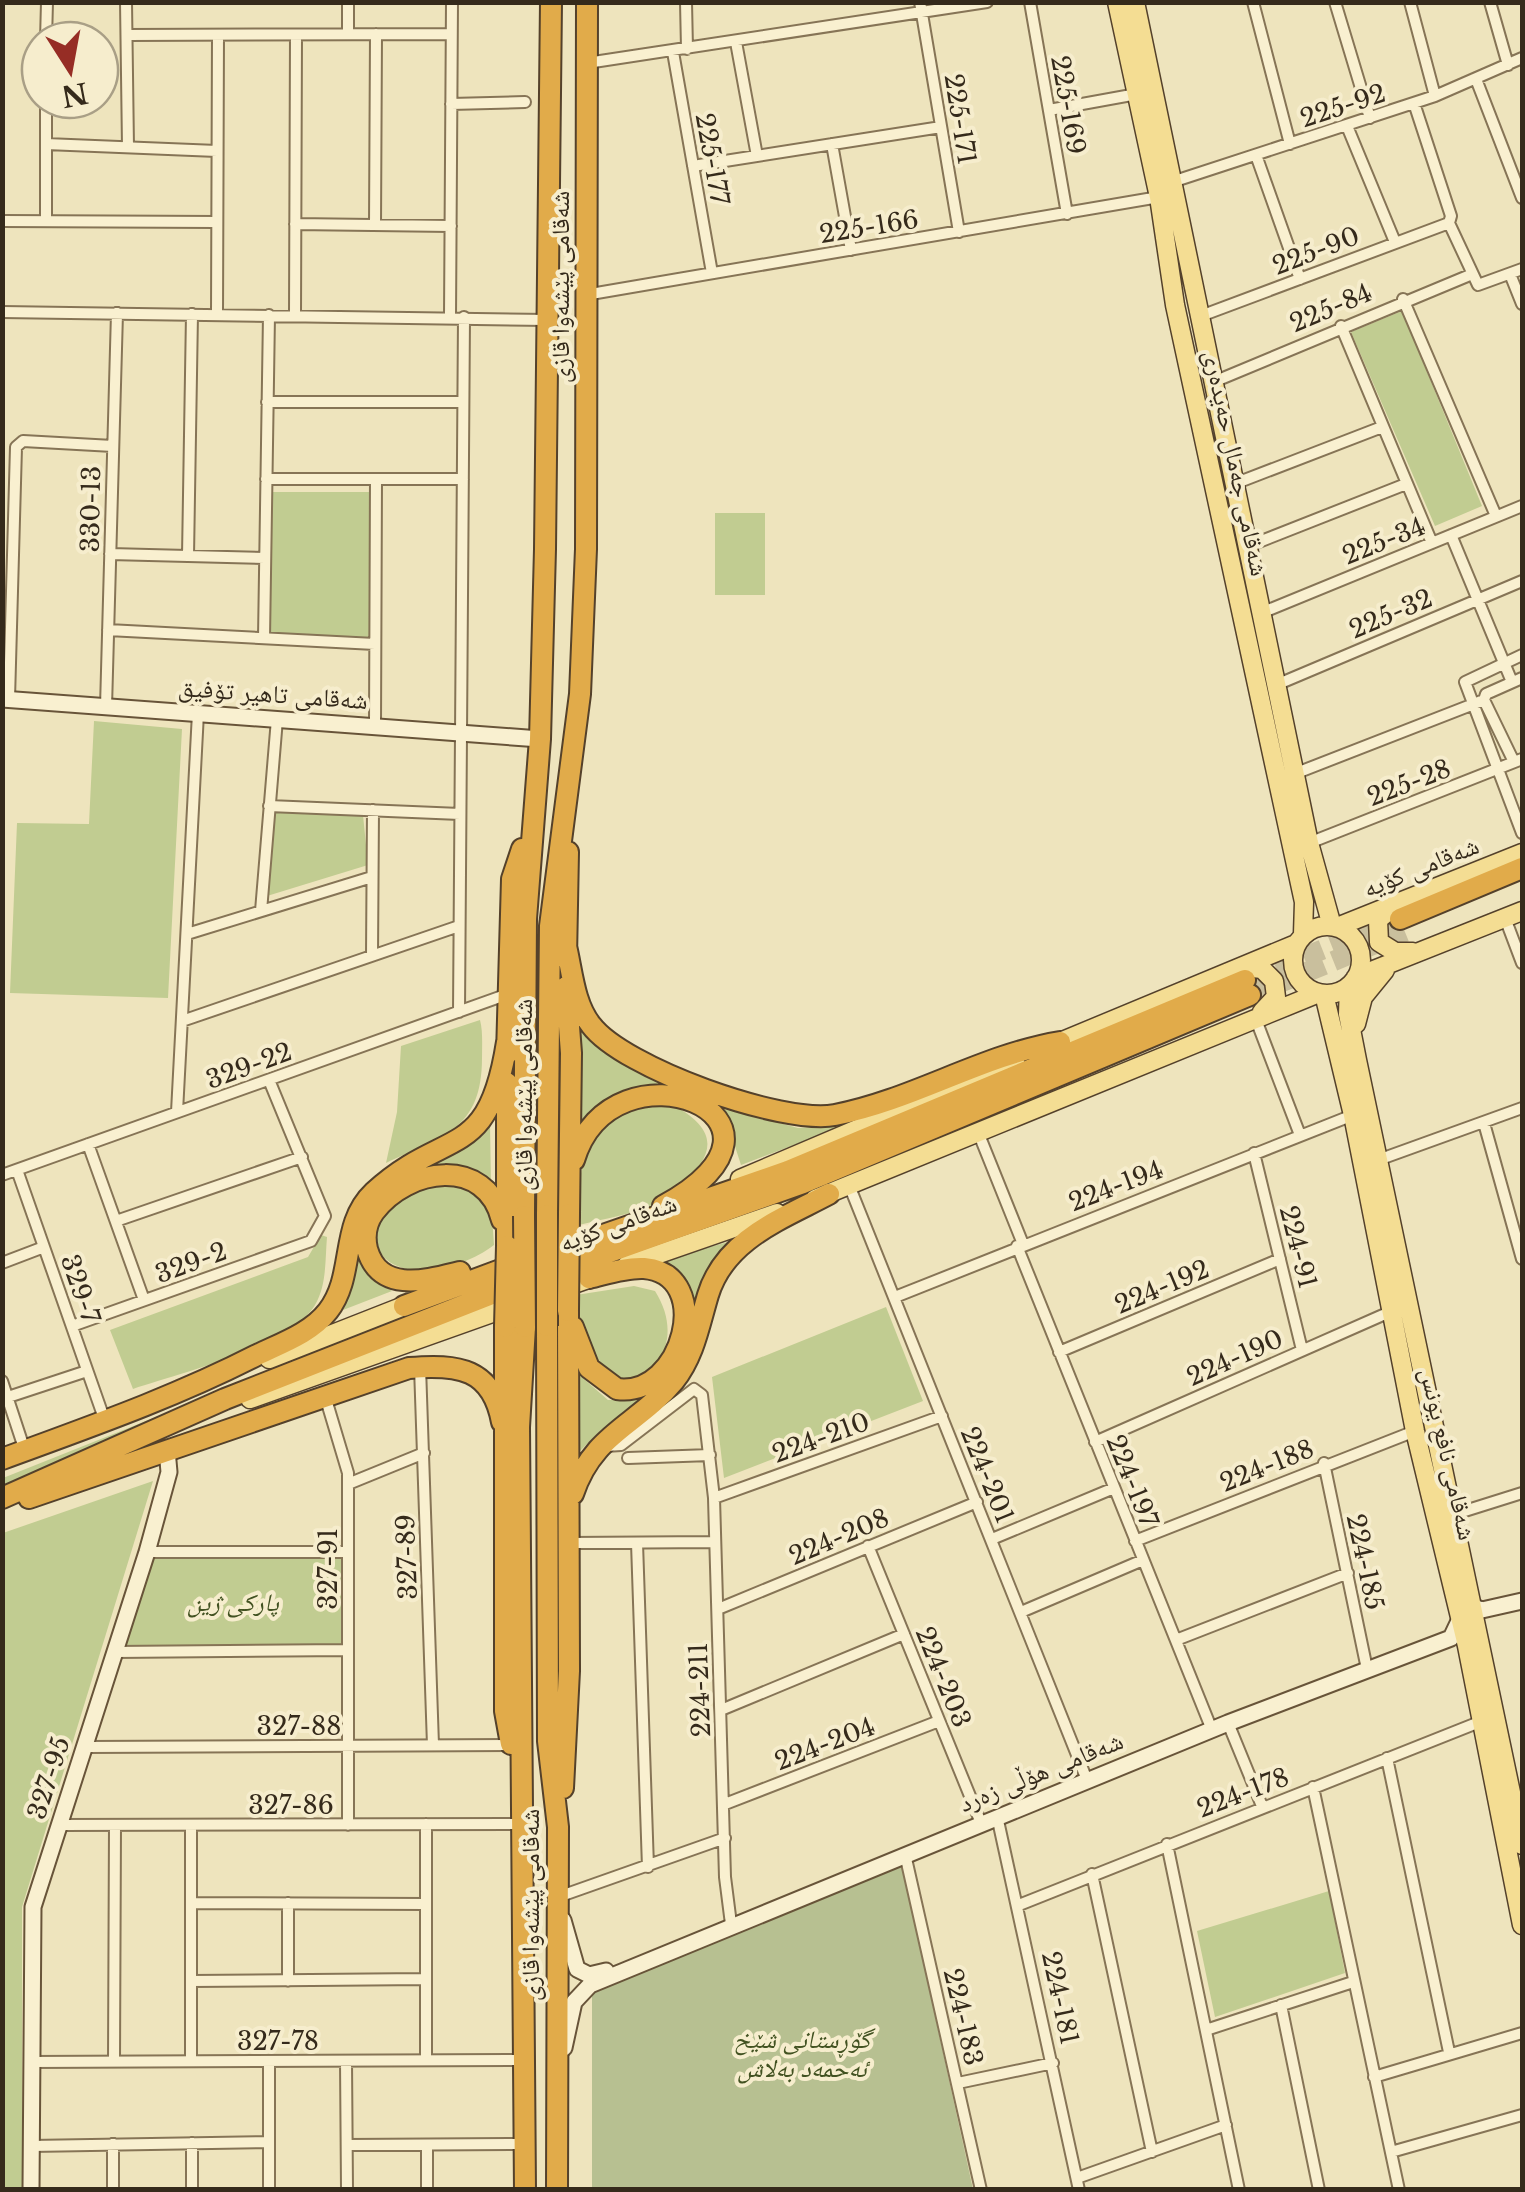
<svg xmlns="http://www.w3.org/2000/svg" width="1525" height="2192" viewBox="0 0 1525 2192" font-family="'Libre Baskerville','Noto Naskh Arabic',serif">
<rect width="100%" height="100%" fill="#eee4bd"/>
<!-- green -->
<path fill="#c1cc91" d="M1402,311l80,195 -47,20 -84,-194z
M272,492h102l-2,149 -102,-5z
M715,513h50v82h-50z
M94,721l88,8 -14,269 -158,-5 7,-170 72,1z
M273,809l90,6 5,50 -101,31z
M480,1020c3,11 2,26 2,38 0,72 -40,79 -96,105l11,-51 4,-66z
M578,1026c29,32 56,48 97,62l-50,10 -47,27z
M671,1104c48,25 46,50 9,82 -8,7 -16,15 -25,19 -24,9 -51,14 -76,20 -1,-76 7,-116 92,-121z
M709,1104l89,24 49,-3 -106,40 -11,-34z
M490,1123l1,62 -66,-14 39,-24z
M455,1185l26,10 11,22 2,28c-32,25 -102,43 -120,-3 3,-41 46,-56 81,-57z
M321,1235l6,2c-2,22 0,48 -12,68 -24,41 -137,69 -182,84l-23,-59 198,-73z
M732,1241l-39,70 -39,-49z
M358,1258l11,19 23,14 -49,19z
M634,1286l21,5c23,36 15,77 -28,91 -36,-17 -50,-47 -51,-87z
M886,1307l37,94 -199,77 -12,-101z
M577,1373l31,27 38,-1 -45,31 -27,27z
M161,1415l1,2 -159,68v-7z
M153,1481l-131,426v280h-19v-654z
M345,1555v92l-223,2 30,-93z
M1329,1891l16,82 -130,44 -18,-86z"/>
<!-- cemetery -->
<path fill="#b7c091" d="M902,1866l71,323h-381v-197z"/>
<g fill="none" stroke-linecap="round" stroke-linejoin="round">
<!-- highway-tunnel -->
<path stroke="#c9bf9d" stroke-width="20" stroke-dasharray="20 10" stroke-linecap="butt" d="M1248,979l152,-60
M1250,995l155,-63"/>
<!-- street casing -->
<g stroke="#867456" stroke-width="14">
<path id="street" d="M126,2l2,145
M348,2v32
M686,2l1,47
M920,2l39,230
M1030,2l37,212
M1253,2l37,142
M1335,2l35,116
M1410,2l25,94
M1490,2l18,63
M127,35l324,-1
M46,40l1,-38
M736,42l21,114
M673,52l39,221
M587,63l400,-61
M1476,79l46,119
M1414,103l37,113 -2,7 29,62 44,-16
M451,104l74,-2
M1049,110l88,-16
M1347,126l48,116
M46,144l171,7
M832,144l19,106
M1256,155l44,124
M693,166l248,-39
M1172,182l263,-86 87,-38
M2,221l215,1
M46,221v-121
M295,224l156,2
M375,225l1,-191
M1510,274l12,30
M585,295l574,-98
M1403,299l93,217
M2,312l545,8
M217,315l1,-280
M295,315l1,-280
M450,317l2,-315
M1198,317l251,-94
M1341,326l91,217
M1211,383l259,-108
M267,402h196
M266,479h197
M1234,484l148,-57
M1451,535l61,147
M1246,547l160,-63
M110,554l155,4
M188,556l4,-242
M1261,613l261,-107
M108,630l267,14
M264,638l5,-323
M1522,655l-57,27 57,151
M1276,685l246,-104
M9,699l7,-252 7,-6 90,5
M106,707l11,-394
M375,726l1,-247
M1514,762l-30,-62 2,-6 36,-16
M1294,774l190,-74
M269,806l191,8
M1309,843l213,-84
M261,911l16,-192
M1505,918l17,45
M187,934l185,-57
M372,955l1,-145
M459,1012l5,-695
M182,1021l277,-95
M1258,1025l42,110
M177,1112l21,-399
M1484,1123l38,136
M978,1132l45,112
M88,1144l56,156
M1254,1153l48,197
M1378,1160l144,-52
M17,1170l88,251
M2,1175l506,-181
M849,1185l238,595
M116,1221l186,-64
M1017,1246l195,484
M2,1263l42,-16
M895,1297l458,-182
M72,1326l239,-85 14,-25 -56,-136
M1059,1352l221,-93
M420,1367l13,378
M2,1381l23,70
M325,1396l23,77v352
M2,1399l85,-28
M1095,1442l297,-131
M606,1446l15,-1 73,-56 8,6 12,103 11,379 6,47
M628,1458l82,-3
M1324,1463l43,206
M348,1484l76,-31
M714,1498l228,-82
M1452,1515l70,-22
M992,1539l122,-51
M1135,1541l280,-110
M569,1543l146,-1
M637,1543l11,324
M868,1546l113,277
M147,1552h201
M718,1609l259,-107
M1021,1612l122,-52
M1176,1640l172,-67
M115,1652l233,-2
M721,1710l183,-76
M1228,1723l34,83
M86,1747l425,-2
M1387,1758l62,294
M1313,1787l86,403
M725,1804l214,-83
M997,1816l82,374
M60,1825l462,-1
M1167,1844l72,346
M905,1854l76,336
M1092,1874l60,278
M558,1897l167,-59
M191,1903l235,1
M288,1903v78
M1019,1905l463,-184
M191,1981l235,-2
M1281,2005l38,185
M1206,2030l147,-48
M426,2060v-236
M191,2061v-236
M269,2061v129
M346,2061l1,129
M31,2062l494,-2
M114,2062l1,-237
M1374,2077l148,-44
M958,2083l95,-20
M192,2143v47
M347,2145l178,-1
M427,2145v45
M31,2146l238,-4
M1391,2152l131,-37
M1077,2178l149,-53
M113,2190v-46"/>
</g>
<!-- secondary casing -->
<g stroke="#685439" stroke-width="19">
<path id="secondary" d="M2,699l538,40
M1471,1606l11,4 40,-9
M563,1920l14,49 12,6 17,-4
M564,2048l10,-46 16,-17 638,-262 223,-85 9,-19
M31,2190l2,-283 114,-355 22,-80 -2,-22"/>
</g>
<!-- primary casing -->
<g stroke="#54412b" stroke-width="21">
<path id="primary" d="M1117,2l42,195 16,108 129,597 -1,32
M1135,2l174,841 23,83
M1392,908l-14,12 1,22 16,10h18
M1293 960a34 34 0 1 1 68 0a34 34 0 1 1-68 0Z
M1337,927l185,-74
M1244,967l18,2 12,12 2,16 -14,15
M1356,977l166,-66
M1349,986l-1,28 9,46 165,785
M1324,994l29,121 62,316 52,215 55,279
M1356,1024l7,-27 22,-27
M1048,1047l248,-103
M740,1179l275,-117
M815,1199l504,-206
M627,1265l150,-52
M269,1359l135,-53
M250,1399l352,-125"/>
</g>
<!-- highway casing -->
<g stroke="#54412b" stroke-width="24">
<path id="highway" d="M1400,919l122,-51
M566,946c6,25 8,58 25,79 32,43 192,100 244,90 78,-15 147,-60 225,-73
M566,958l2,-106
M566,987l5,66 -2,161
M507,1054l5,-175 10,-30
M574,1160c38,-127 253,-43 89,46
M547,1215l3,-289 30,-232 6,-145 1,-547
M524,1216l2,-297 14,-180 5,-190 6,-547
M507,1246v-163
M554,1252l234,-81 457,-191
M460,1272c-33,8 -80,22 -93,-23 -3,-13 -1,-26 7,-37 34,-45 112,-56 128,8
M404,1306l118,-44
M547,1326l1,415 10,86 -1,363
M505,1327v384l6,33
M525,1327l-6,100 6,763
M573,1327l16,41 28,21c66,9 99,-115 27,-121 -18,-1 -38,6 -55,10
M2,1459c87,-32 173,-62 255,-104 25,-12 54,-22 71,-44 28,-36 11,-86 46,-119 72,-66 114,-28 133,-150
M573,1494c20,-61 64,-68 101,-113 20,-25 25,-56 34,-86 17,-56 74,-76 121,-101
M2,1498l223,-99 267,-105 311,-111 447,-188
M29,1498l380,-130c49,-4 83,0 93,54
M563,1788l6,-117 -1,-360"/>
</g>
<!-- street -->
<use href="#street" stroke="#f9f0d0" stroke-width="10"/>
<!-- secondary -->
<use href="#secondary" stroke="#f9f0d0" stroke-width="15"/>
<!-- primary -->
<use href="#primary" stroke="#f4dd93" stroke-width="18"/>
<!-- highway -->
<use href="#highway" stroke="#e1ab4a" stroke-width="20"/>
<!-- highway-bridge casing -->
<g stroke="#54412b" stroke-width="24" stroke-linecap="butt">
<path id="highway-bridge" d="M547,1215v111
M524,1216l1,111
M568,1311l1,-97
M505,1327l2,-81"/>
</g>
<!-- highway-bridge -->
<use href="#highway-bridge" stroke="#e1ab4a" stroke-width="20"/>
</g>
<g text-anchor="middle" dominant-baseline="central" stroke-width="8" stroke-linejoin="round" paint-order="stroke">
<!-- street labels -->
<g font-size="25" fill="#352a1b" stroke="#f6edcd">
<text transform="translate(1068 105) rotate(80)">225-169</text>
<text transform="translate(1343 106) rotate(-18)">225-92</text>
<text transform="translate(960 119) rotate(81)">225-171</text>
<text transform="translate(712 159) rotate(80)">225-177</text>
<text transform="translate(869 227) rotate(-9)">225-166</text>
<text transform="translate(1316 251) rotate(-21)">225-90</text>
<text transform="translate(560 287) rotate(-90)">شەقامی پێشەوا قازی</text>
<text transform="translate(1331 308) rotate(-23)">225-84</text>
<text transform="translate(1236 463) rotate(78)">شەقامی جەمال حەیدەری</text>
<text transform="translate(91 509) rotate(-89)">330-13</text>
<text transform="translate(1384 541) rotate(-22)">225-34</text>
<text transform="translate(1391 614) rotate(-23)">225-32</text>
<text transform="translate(273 694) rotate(4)">شەقامی تاهیر تۆفیق</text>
<text transform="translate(1409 783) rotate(-21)">225-28</text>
<text transform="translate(1421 867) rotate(-22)">شەقامی کۆیە</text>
<text transform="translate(249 1066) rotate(-20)">329-22</text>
<text transform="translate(523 1095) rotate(-90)">شەقامی پێشەوا قازی</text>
<text transform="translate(1116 1186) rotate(-21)">224-194</text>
<text transform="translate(618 1223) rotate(-20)">شەقامی کۆیە</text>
<text transform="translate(1298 1247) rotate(76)">224-91</text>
<text transform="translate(191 1263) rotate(-20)">329-2</text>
<text transform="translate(1162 1287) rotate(-23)">224-192</text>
<text transform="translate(80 1289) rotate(71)">329-7</text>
<text transform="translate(1235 1358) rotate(-24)">224-190</text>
<text transform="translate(821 1438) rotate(-20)">224-210</text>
<text transform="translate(1448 1454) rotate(77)">شەقامی نافع یونس</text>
<text transform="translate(1267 1466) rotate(-22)">224-188</text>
<text transform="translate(987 1475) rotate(68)">224-201</text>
<text transform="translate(1132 1481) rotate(68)">224-197</text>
<text transform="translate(839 1537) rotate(-23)">224-208</text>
<text transform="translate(407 1557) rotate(-92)">327-89</text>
<text transform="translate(1365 1562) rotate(78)">224-185</text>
<text transform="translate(328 1569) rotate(-90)">327-91</text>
<text transform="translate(943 1677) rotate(68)">224-203</text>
<text transform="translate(700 1690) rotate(-92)">224-211</text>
<text x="299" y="1726">327-88</text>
<text transform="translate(825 1744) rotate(-21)">224-204</text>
<text transform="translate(1041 1772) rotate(-22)">شەقامی هۆڵی زەرد</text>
<text transform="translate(49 1778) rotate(-72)">327-95</text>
<text transform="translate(1243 1793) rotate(-21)">224-178</text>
<text x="291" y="1805">327-86</text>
<text transform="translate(530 1905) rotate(-90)">شەقامی پێشەوا قازی</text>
<text transform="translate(1060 1998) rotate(78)">224-181</text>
<text transform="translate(963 2017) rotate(77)">224-183</text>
<text x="278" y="2041">327-78</text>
</g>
<!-- park labels -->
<g font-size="25" font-style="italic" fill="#425221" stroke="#f6edcd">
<text x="233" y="1602">پارکی ژین</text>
<text x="802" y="2039">گۆڕستانی شێخ<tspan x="802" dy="29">ئەحمەد بەلاش</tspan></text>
</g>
</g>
<!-- border -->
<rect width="1525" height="2192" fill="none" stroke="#352a1b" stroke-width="10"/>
<!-- north arrow -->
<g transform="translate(70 70) rotate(169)"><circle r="48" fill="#f6edcd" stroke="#a99f86" stroke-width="2.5"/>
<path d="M0-8L18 38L0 25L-18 38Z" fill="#962d25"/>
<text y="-15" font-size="28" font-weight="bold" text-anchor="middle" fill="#352a1b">N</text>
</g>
</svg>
